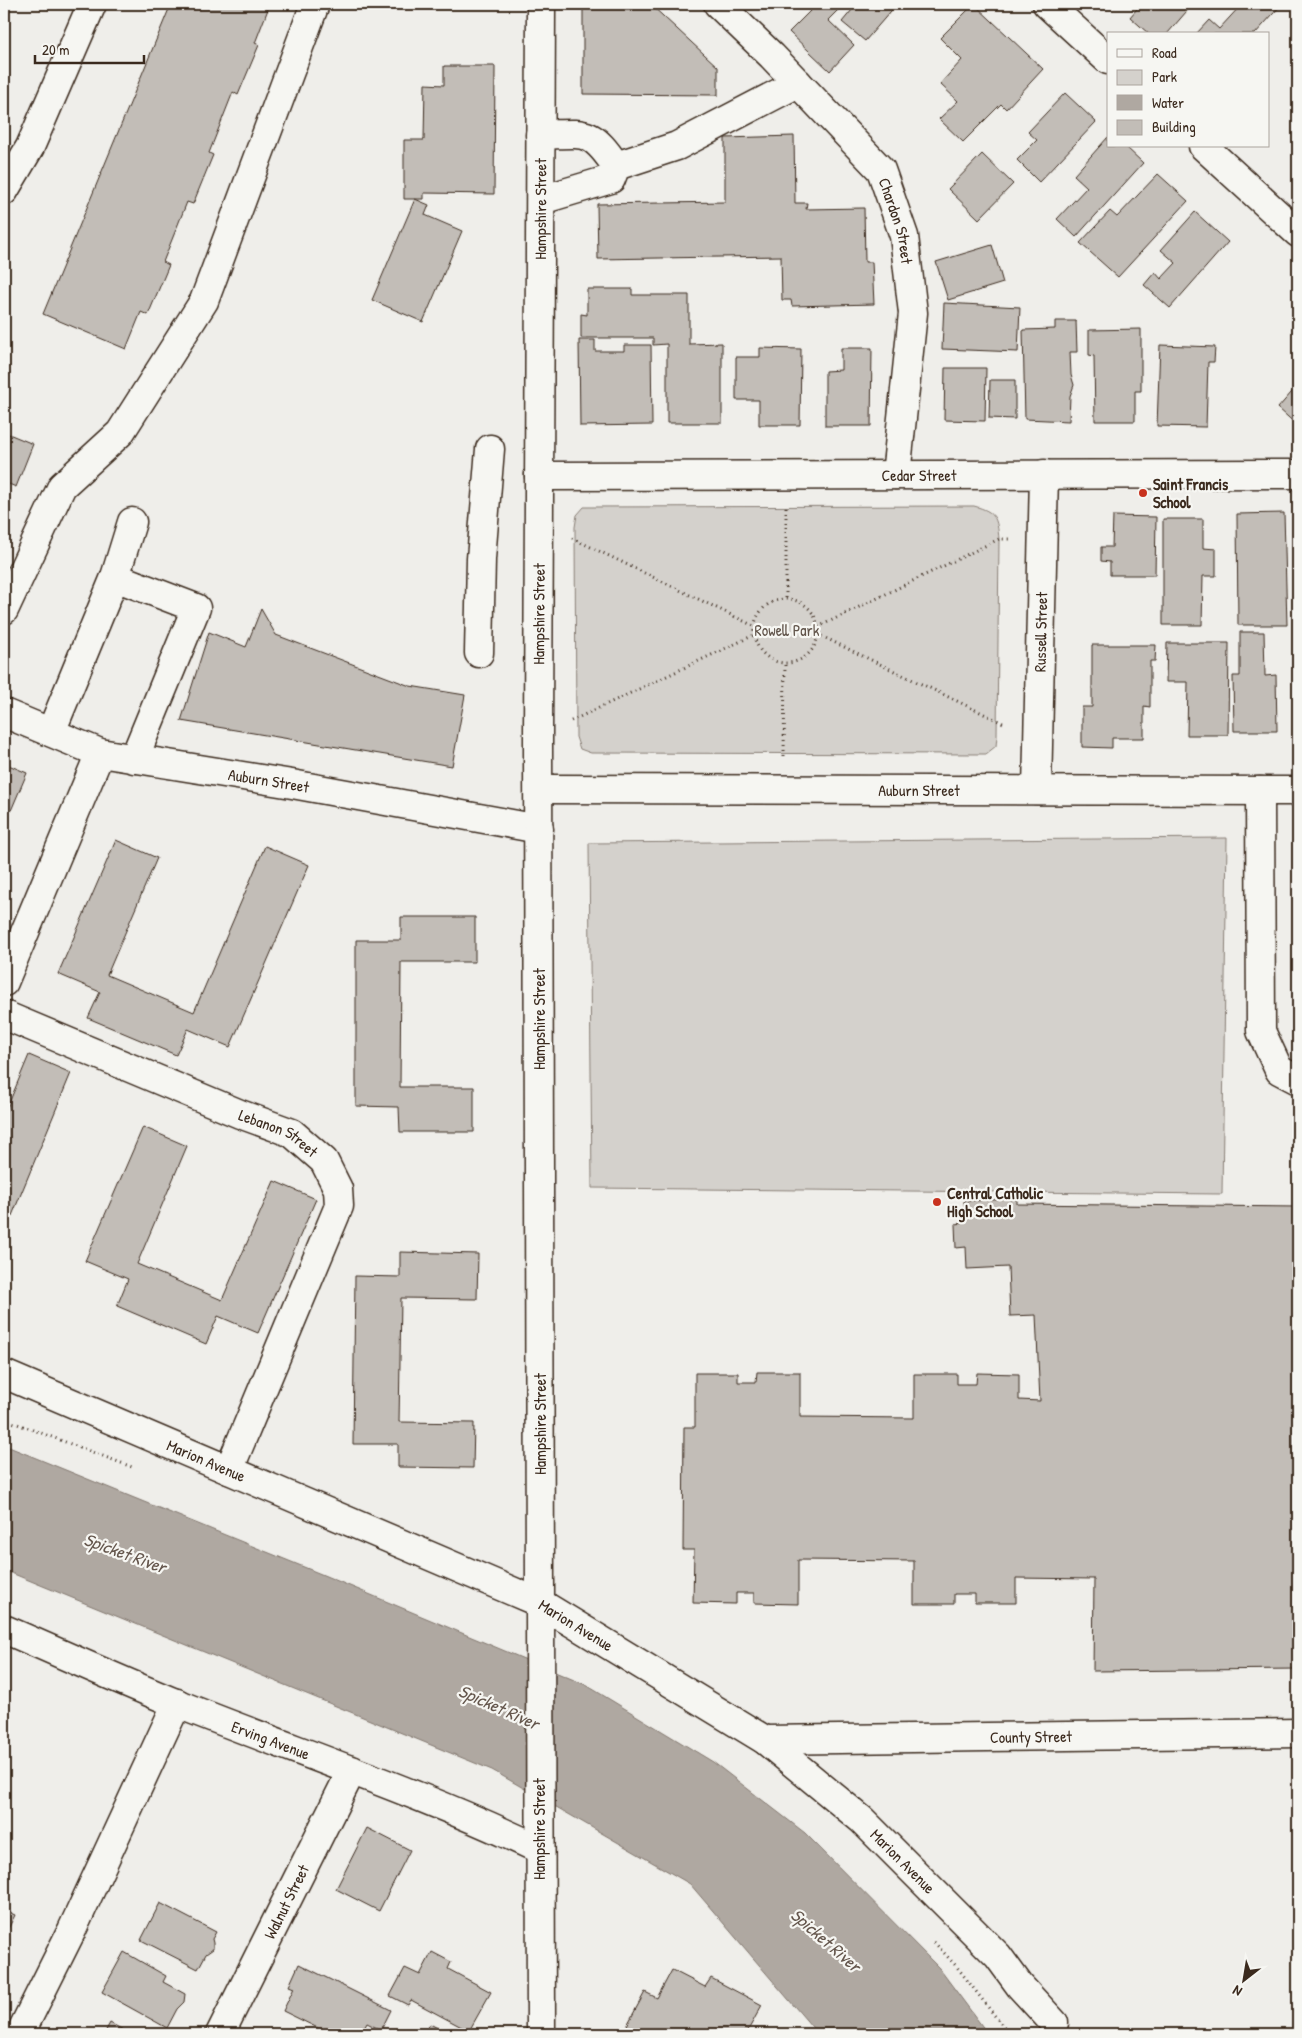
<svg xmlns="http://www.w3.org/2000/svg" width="1302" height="2038" viewBox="0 0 1302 2038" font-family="'Patrick Hand',sans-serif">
<rect width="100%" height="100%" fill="#efeeea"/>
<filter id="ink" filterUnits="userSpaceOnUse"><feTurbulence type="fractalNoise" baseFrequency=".02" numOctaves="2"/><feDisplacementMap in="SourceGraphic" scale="10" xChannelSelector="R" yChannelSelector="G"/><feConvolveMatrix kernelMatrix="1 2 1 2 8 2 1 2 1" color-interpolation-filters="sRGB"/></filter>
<g filter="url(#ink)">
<!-- green -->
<path fill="#d4d1cc" stroke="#887e75" d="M974,506c22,6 23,12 25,33l-2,197 -1,10 -10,8 -395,-1 -11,-4 -4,-12 -1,-210 2,-12 7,-8z
M1227,838l-5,356 -630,-6 -3,-345z"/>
<!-- water -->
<path fill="#afa8a1" stroke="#81766d" d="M4,1445l317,129 265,111 127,77 92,71 134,135 49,66h-170l-128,-150 -198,-114 -488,-200z"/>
<!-- building -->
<path fill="#c2bdb7" stroke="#3b2a1e" d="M171,4h99l-15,39 4,2 -21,50 -5,-3 -24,61 4,2 -20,49 -6,-2 -24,60 6,3 -21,50 -7,-3 -15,37 -83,-35z
M583,4h67l68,63v28l-135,-1z
M811,4h33l-16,16 26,25 -24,26 -41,-39 25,-25z
M857,4h40l-32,37 -23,-19z
M974,4l69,65 -37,40 -5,-5 -38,38 -24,-23 19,-18 -18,-17 22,-24 -22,-22z
M1141,4h52l-26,30h-18l-19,-17z
M1242,4h40l-27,30h-59l13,-14 10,9z
M444,66h51l-1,128 -70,-1v6h-20v-59h20l1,-56 19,1z
M1065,93l31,29 -57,60 -22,-22 20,-20 -9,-8z
M794,136l1,67h12l-1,6 58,-1 1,54h7l2,42 -82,2 -1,-6h-9l-1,-44 -183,3 -1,-55 128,-2v-64z
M1108,137v9h17l18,17 -67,74 -19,-18 30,-32 -13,-12z
M982,154l31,30 -34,35 -31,-30z
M1158,174l30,27 -70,76 -38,-34 30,-32 7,6z
M415,199l14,6 -4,10 37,16 -39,91 -51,-22z
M1195,212l33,30 -58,66 -26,-23 11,-13 6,7 15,-16 -15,-13z
M992,245l11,38 -55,17 -12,-38z
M587,289h45v6h57v49l33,-1v80h-55v-79l-14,1v-7h-72v-24l6,1z
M944,303l76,4 -2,45 -76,-3z
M1055,321h21l1,31h-7l1,23 3,10 -4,11 -1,25 -44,-2 -2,-89 32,-1z
M1141,329v62h-6v30h-40l-1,-65 -5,-1v-25z
M579,340h16v11h29v-6h27l1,80 -72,1z
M1160,345l55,2 -1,15h-6l-2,65 -49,-1z
M760,348l41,1 -1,76h-41v-25h-23v-43h24z
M841,348h31l-1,78h-46v-55l16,-1z
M945,368h41l-1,53 -41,-1z
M990,380h25v39l-26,-1z
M1298,385v41l-20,-18z
M4,432l29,12 -17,43 -12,-5z
M1284,513l3,112h-49l-1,-111z
M1113,516l43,1 -1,58h-45v-13l-9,-1v-14h11z
M1163,519h40v29l13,1v27h-13l-1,49h-39z
M261,609l15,26 134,51 55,9 -13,71 -271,-45 28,-89 37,15z
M1240,632h24l1,44 11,-1 1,56h-43l-1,-55h7z
M1167,643h62l-1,92h-41l1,-53h-22z
M1092,645h64l-1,16h-5v46l-6,-1v32h-32v10l-30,-1v-40h10z
M4,763l23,10 -23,54z
M116,840l41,18 -50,117 87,37 71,-166 44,19 -79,182 -42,-18 -12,26 -88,-37 12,-26 -42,-18z
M401,917h74v45h-74l-1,125h74v45h-74l-1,-25 -43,-1v-166h45z
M29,1055l42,18 -67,162v-120z
M143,1127l44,19 -50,118 85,36 52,-119 42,18 -58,134 -40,-17 -12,28 -89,-38 11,-27 -43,-18z
M1017,1199v5l281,3v462l-205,2 1,-92 -78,-1v25h-41v-9h-21v10h-40v-43l-116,-1v44l-44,-1v-10h-18v11l-43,-1 1,-53h-11l1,-123h11v-54h43v9h18l1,-10h43v45l114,1v-44h43v10h19l1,-11 42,1v26l21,1 -4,-86 -26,1 -2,-49 -41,2 -1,-22 -10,1 -1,-24 10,-1 -1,-22z
M400,1252l78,2 -1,45 -76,-1 -2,124 75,1 -1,45 -75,-1v-23h-45l2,-168 45,1z
M367,1828l43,22 -31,61 -43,-22z
M160,1903l56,29 -4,7 1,4v6l-7,5 -8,15 -57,-29z
M4,1910l11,5 -11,22z
M124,1952l42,24 -3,6 22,12 -1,8 -7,7 -10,19 -65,-36z
M432,1952l19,10 -3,7 43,23 -22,39 -58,-31 -3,5 -18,-9 15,-28 15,7z
M299,1964l92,46 -10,20 -14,-7 -6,11h-31l-47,-23 11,-23 -5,-2z
M672,1970l33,17 6,-9 51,27 -16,29h-112l-9,-5 20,-37 12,6z
M110,2023l21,11h-27z
M430,2024l19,10h-25z"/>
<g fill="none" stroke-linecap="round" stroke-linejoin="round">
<!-- minor casing -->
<g stroke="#3b2a1e" stroke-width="31">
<g id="minor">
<path id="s1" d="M718,4l54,52 109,114 23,66 9,77 -17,162"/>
<path d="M1047,4l61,56"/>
<path d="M540,135c44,-1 50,-8 76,31"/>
<path d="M1203,146l95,87"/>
<path d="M4,191l26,-44 62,-143"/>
<path d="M541,200l70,-21 5,-13 61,-20 121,-63"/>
<path id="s2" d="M539,476l759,-2"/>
<path d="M115,577l17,-55"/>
<path d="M4,610l58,-124 58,-53 84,-132 111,-297"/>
<path d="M479,653l2,-94 9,-110"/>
<path id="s3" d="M4,713l96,40 192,31 247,45"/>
<path d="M51,732l64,-155 81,31 -62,151"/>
<path id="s4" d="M539,789l759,2"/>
<path id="s5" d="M1037,790l7,-316"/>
<path d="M1260,791l1,240 18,39 19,10"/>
<path d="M4,982l96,-229"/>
<path id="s6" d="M4,1015l236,99 52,19 32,28 14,28 1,17 -110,264"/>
<path id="s7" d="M4,1374l536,229 225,137 97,80 136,136 22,30 34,37"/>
<path id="s8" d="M4,1629c58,25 115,51 174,75 120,48 244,89 361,145"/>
<path id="s9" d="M765,1740l533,-7"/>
<path d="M20,2034l52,-104 105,-227"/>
<path id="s10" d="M220,2034l132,-264"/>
<path id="s11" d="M541,2034l-3,-1295 3,-735"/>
</g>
</g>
<!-- path -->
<path stroke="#3b2a1e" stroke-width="3" stroke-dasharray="1 4" stroke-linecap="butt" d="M4,9l2,-5
M786,507v92
M572,538l182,88
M754 631a32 32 0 1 1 64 0a32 32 0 1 1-64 0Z
M818,627l181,-88h10
M817,634l188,90
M571,721l183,-86
M784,756l1,-93
M4,1419l128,48
M934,1942l23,25 52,67"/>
<!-- minor -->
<use href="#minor" stroke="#f6f6f2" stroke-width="28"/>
</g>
</g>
<!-- markers -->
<g fill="#c8321e" stroke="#f6f6f2" stroke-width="2">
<circle cx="1143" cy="493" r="5"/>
<circle cx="937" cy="1202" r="5"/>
</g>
<g text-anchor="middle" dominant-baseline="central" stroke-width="4.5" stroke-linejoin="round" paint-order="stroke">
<!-- street labels -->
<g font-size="16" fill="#3b2a1e" stroke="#f6f6f2">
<text stroke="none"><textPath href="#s11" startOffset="1825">Hampshire Street</textPath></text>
<text stroke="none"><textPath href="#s1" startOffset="286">Chardon Street</textPath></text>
<text stroke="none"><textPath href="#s2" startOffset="380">Cedar Street</textPath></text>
<text stroke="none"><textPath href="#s11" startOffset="1420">Hampshire Street</textPath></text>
<text stroke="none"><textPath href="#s5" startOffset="158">Russell Street</textPath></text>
<text stroke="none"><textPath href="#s3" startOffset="275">Auburn Street</textPath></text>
<text stroke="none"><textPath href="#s4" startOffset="380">Auburn Street</textPath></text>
<text transform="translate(539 1019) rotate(-90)">Hampshire Street</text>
<text stroke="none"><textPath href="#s6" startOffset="299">Lebanon Street</textPath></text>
<text transform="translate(540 1424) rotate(-90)">Hampshire Street</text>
<text stroke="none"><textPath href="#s7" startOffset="220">Marion Avenue</textPath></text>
<text stroke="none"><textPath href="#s7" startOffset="625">Marion Avenue</textPath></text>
<text stroke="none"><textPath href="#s9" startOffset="266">County Street</textPath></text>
<text stroke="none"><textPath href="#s8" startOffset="289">Erving Avenue</textPath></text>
<text transform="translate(539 1829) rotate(-90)">Hampshire Street</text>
<text stroke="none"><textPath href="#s7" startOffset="1030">Marion Avenue</textPath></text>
<text stroke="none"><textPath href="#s10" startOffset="148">Walnut Street</textPath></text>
</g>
<!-- poi labels -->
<g font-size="16" font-weight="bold" fill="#3b2a1e" stroke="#f6f6f2" text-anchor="start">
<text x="1153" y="484">Saint Francis<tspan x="1153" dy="18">School</tspan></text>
<text x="947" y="1193">Central Catholic<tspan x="947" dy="18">High School</tspan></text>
</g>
<!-- park labels -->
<g font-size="16" fill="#61544a" stroke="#f6f6f2">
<text x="787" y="630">Rowell Park</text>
</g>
<!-- water labels -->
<g font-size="18" font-style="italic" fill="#64564c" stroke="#f6f6f2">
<text transform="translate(125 1553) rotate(20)">Spicket River</text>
<text transform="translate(499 1707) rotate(24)">Spicket River</text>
<text transform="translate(826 1940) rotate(41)">Spicket River</text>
</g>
</g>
<!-- margin -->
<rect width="1302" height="2038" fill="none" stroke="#f6f6f2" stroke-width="20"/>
<rect x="10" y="10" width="1282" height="2018" fill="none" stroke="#3b2a1e" stroke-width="2" filter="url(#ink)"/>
<!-- legend -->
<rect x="1107" y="32" width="162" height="115" fill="#f6f6f2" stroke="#aba49d"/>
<rect x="1117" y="49" width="25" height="8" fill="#f6f6f2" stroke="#aba49d"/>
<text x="1152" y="58" font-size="15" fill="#3b2a1e">Road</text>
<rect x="1117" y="70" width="25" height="15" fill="#d4d1cc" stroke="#aba49d"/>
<text x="1152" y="82" font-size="15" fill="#3b2a1e">Park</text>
<rect x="1117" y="95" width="25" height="15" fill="#afa8a1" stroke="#aba49d"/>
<text x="1152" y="108" font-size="15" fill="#3b2a1e">Water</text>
<rect x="1117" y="120" width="25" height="15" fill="#c2bdb7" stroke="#aba49d"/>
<text x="1152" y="132" font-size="15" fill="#3b2a1e">Building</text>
<!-- north arrow -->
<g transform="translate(1244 1980) rotate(211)" stroke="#f6f6f2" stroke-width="4" paint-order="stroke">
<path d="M0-4L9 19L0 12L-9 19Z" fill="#3b2a1e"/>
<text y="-8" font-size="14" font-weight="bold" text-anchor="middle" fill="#3b2a1e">N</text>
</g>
<!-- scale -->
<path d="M35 55v8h109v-8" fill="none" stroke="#3b2a1e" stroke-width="2.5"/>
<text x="42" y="55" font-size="15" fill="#3b2a1e" stroke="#f6f6f2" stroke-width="4" paint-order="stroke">20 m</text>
</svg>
